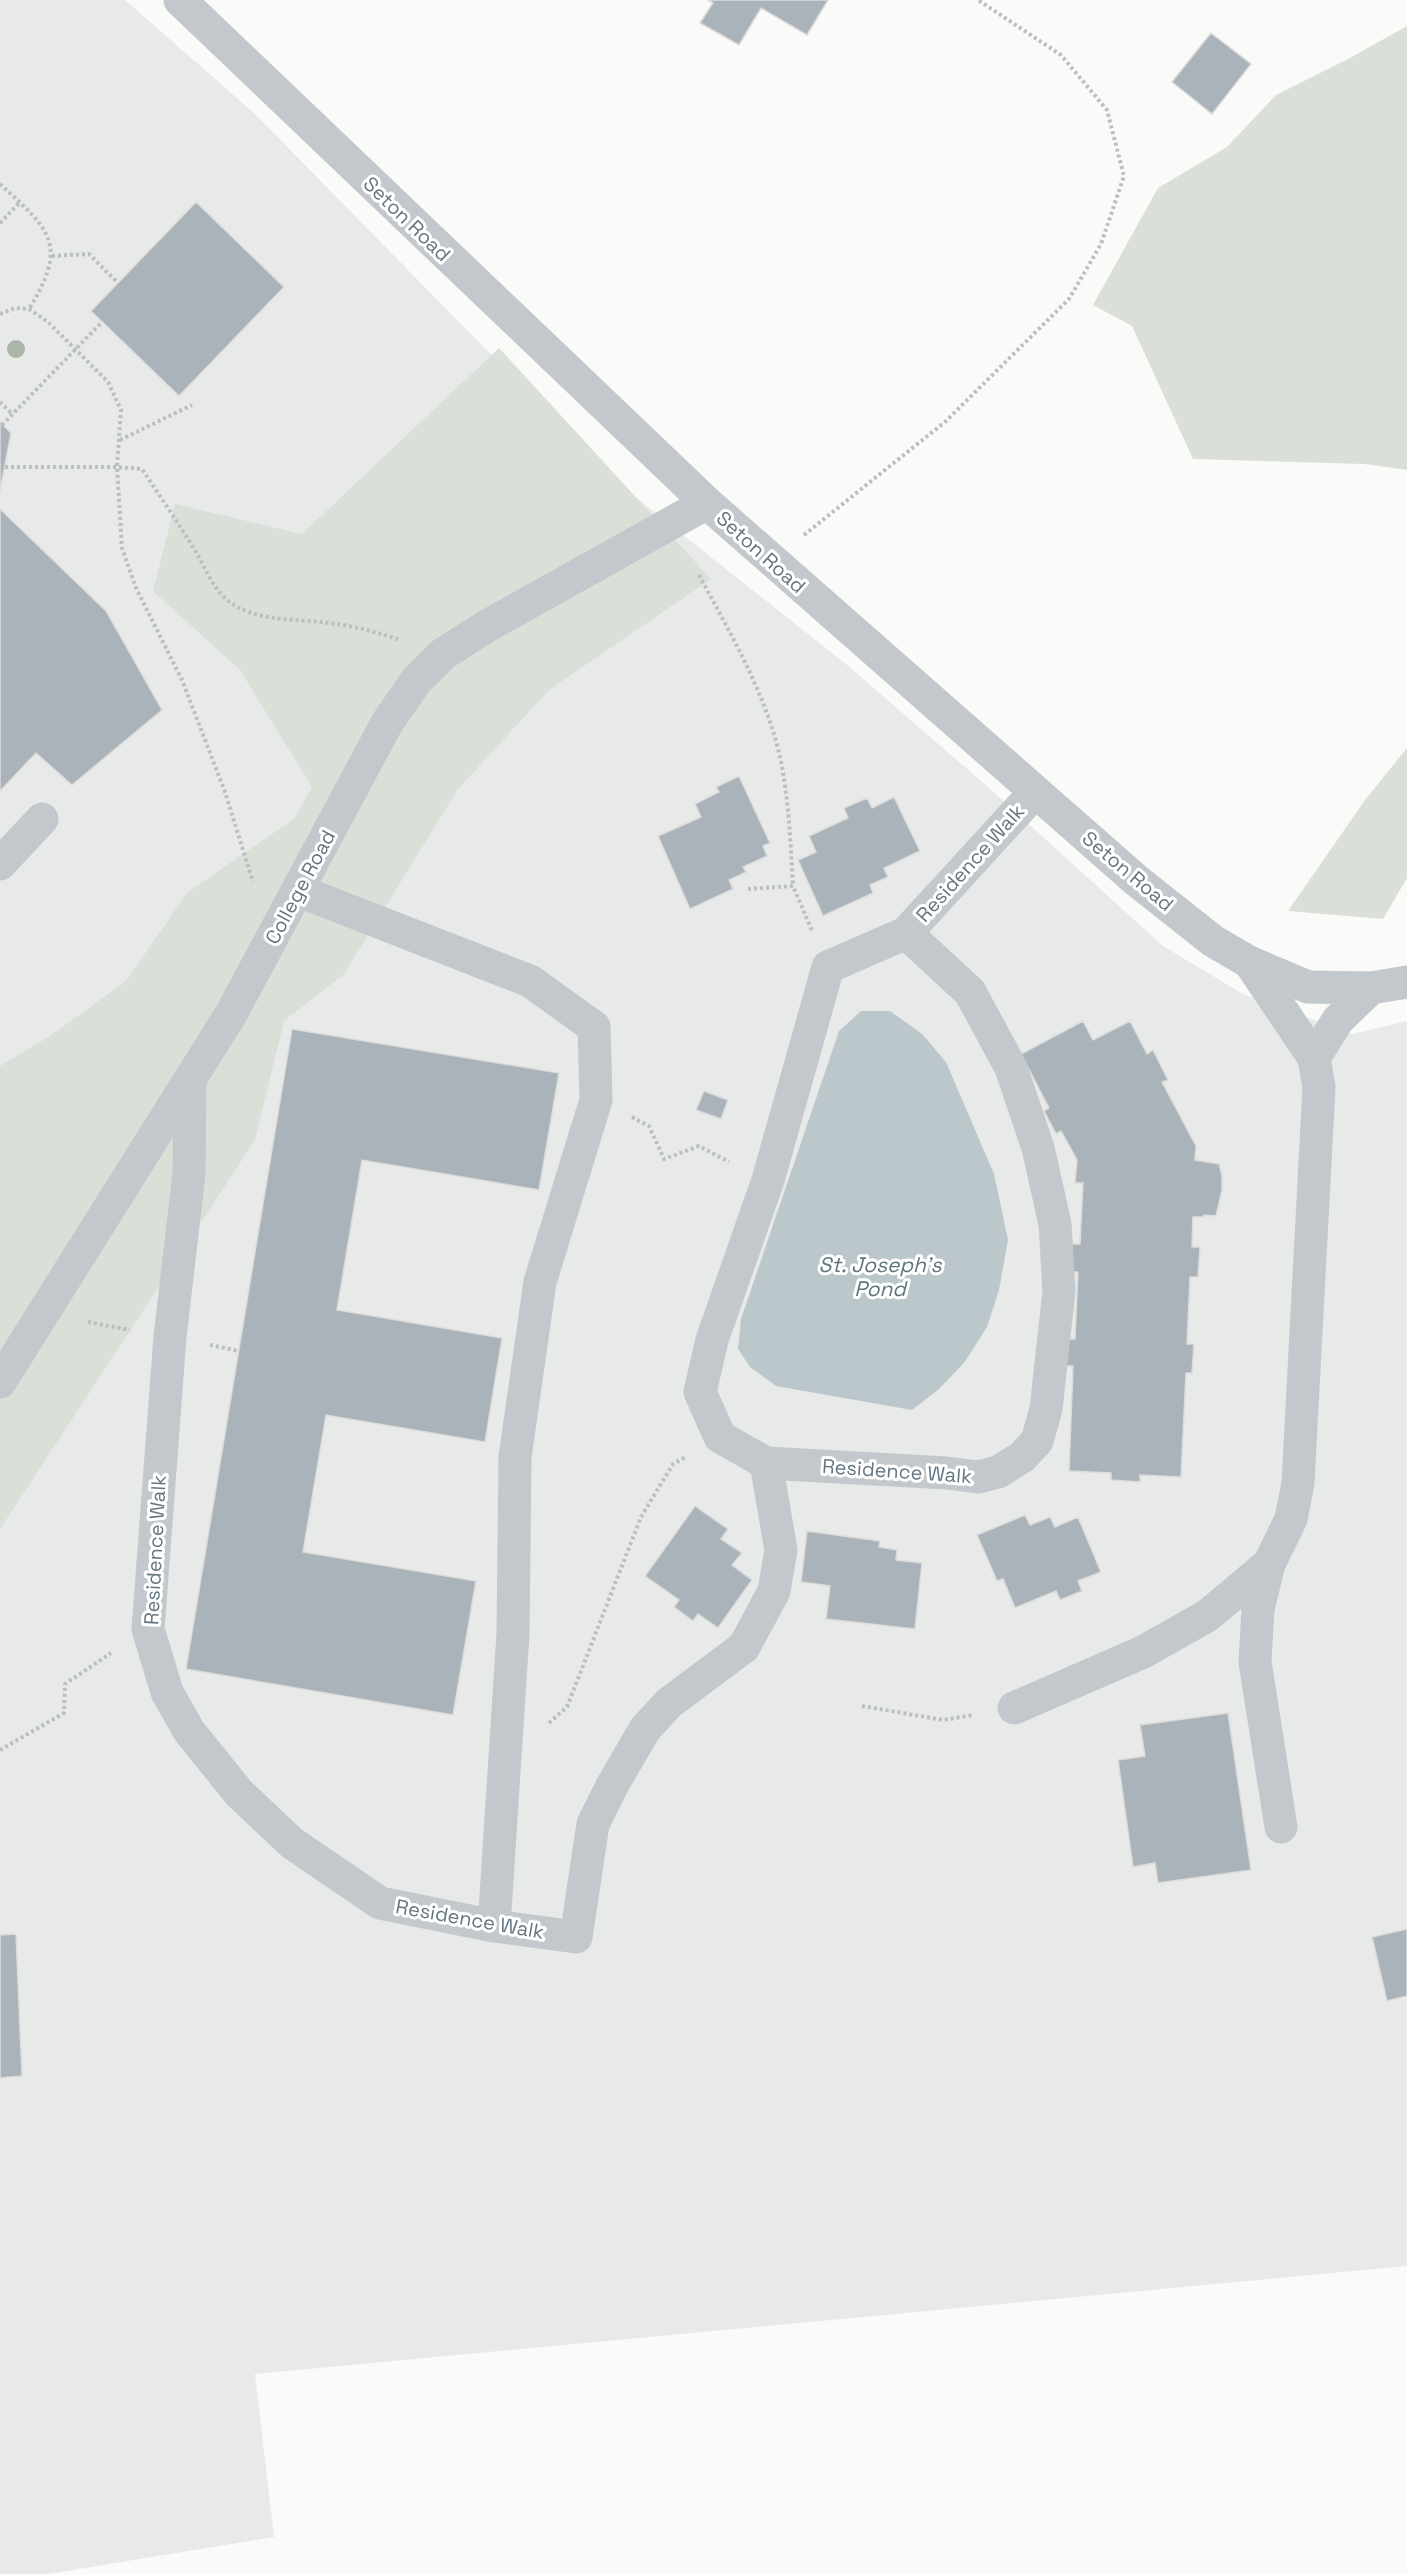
<svg xmlns="http://www.w3.org/2000/svg" width="1407" height="2574" viewBox="0 0 1407 2574" font-family="'Space Grotesk',sans-serif">
<rect width="100%" height="100%" fill="#fafaf8"/>
<!-- built -->
<path fill="#e8e9e9" d="M0,0h125l129,113 361,368 232,184 141,122 175,159 80,48 109,40 55,-13v1245l-1152,108 19,163 -226,37h-48z"/>
<!-- green -->
<path fill="#dadfd7" d="M1407,26v444l-43,-6 -171,-5 -61,-133 -39,-21 65,-117 69,-41 49,-52 74,-37z
M499,348l212,231 -162,111 -91,99 -114,185 -60,47 -29,119 -255,389v-463l50,-30 76,-55 61,-88 108,-75 17,-31 -72,-117 -87,-79 22,-87 127,30z
M1407,748v130l-24,41 -95,-8 77,-111z"/>
<!-- water -->
<path fill="#bbc7cb" d="M861,1011h29l32,23 24,28 48,112 14,66 -9,50 -12,37 -23,36 -25,26 -27,21 -136,-24 -26,-19 -12,-18 3,-30 98,-288z"/>
<!-- building -->
<path fill="#aab3b9" stroke="#dcdcda" stroke-width="1.5" d="M708,0h120l-21,35 -46,-27 -22,37 -39,-22 13,-20z
M1211,33l40,31 -39,50 -40,-32z
M196,202l88,85 -105,109 -88,-85z
M0,422l11,11 -11,58z
M0,509l106,102 56,99 -90,75 -36,-32 -36,38z
M739,776l31,67 -7,3 4,10 -24,11 3,5 -17,8 4,9 -43,20 -32,-73 43,-19 -6,-13 24,-12 -3,-5z
M894,797l26,54 -36,17 4,9 -18,8 3,8 -50,23 -25,-56 18,-8 -7,-16 39,-18 -4,-10 23,-10 5,10z
M1083,1021l10,19 37,-19 17,33 6,-4 15,30 -6,2 34,64 -1,14 24,4 3,12v14l-6,26 -12,-1v2h-11l-1,30h8l-2,30h-8l-3,67h7l-2,29h-6l-5,104 -41,-2v7l-29,-2v-7l-42,-2 4,-105h-7l1,-27h8l3,-67h-8l2,-28h8l3,-61h-8l2,-23 -16,-29 -5,3 -12,-23 5,-3 -28,-54z
M292,1029l267,44 -20,117 -177,-30 -25,150 165,28 -17,104 -159,-27 -23,137 173,29 -23,134 -267,-46z
M704,1091l24,9 -7,19 -25,-9z
M695,1506l33,23 -7,10 21,14 -10,12 20,15 -34,48 -20,-14 -5,7 -19,-14 5,-7 -34,-24z
M1025,1515l5,10 20,-8 5,10 23,-10 23,55 -23,9 4,10 -22,9 -4,-9 -41,17 -12,-29 -6,2 -20,-46z
M807,1531l73,10 -1,6 18,3 -1,10 26,3 -7,66 -89,-10 4,-33 -29,-4z
M1228,1713l23,157 -93,13 -3,-20 -22,4 -15,-107 27,-4 -5,-31z
M1407,1929v67l-20,5 -15,-64z
M16,1934l6,142 -22,2v-143z"/>
<g fill="none" stroke-linecap="round" stroke-linejoin="round">
<!-- path -->
<path stroke="#bbbfc2" stroke-width="4" stroke-dasharray="3 3" stroke-linecap="butt" d="M0,184c50,46 69,60 29,125
M0,223l20,-21
M52,256l37,-2 29,29
M0,314l15,-6 14,1 19,13 60,60 13,28 -4,57 5,81 14,40 46,92 43,112 28,90
M0,402l12,12
M2,425l100,-103
M120,440l72,-35
M5,467h112l25,2c18,27 36,54 53,81 9,16 16,34 29,47 27,26 71,21 105,26 25,3 48,9 71,17
M804,535l142,-114 123,-122 32,-55 23,-68 -17,-66 -46,-55 -83,-55
M699,575c29,54 60,107 77,166 13,47 14,97 17,145
M748,889l45,-3 19,45
M632,1117l17,9 15,33 35,-13 30,16
M88,1322l42,8
M210,1345l29,6
M862,1706l81,14 31,-5
M549,1723l18,-16 74,-190 32,-53 13,-7
M0,1750l64,-37 1,-29 46,-31"/>
<!-- minor -->
<path stroke="#c3c8cc" stroke-width="33" d="M180,0l527,503 429,377 77,61 36,21 59,25 63,1 36,-6
M0,864l42,-45
M299,891l231,90 64,46 2,73 -56,182 -25,175 -2,177 -19,292
M906,933l64,59 41,76 27,80 17,76 4,67 -13,118 -9,32 -15,16 -24,15 -20,5 -31,-4 -181,-10 -46,-26 -20,-45 12,-52 56,-160 60,-213 78,-34 129,-141
M1250,963l64,95 5,29 -21,396 -7,36 -22,45 -11,45 -3,53 26,165
M1314,1058l24,-38 33,-32
M190,1081l-1,93 -19,163 -22,292 19,63 22,39 50,62 53,50 88,60 114,23 82,11 17,-113 20,-40 32,-55 24,-26 75,-56 30,-56 7,-41 -15,-87
M0,1382l231,-368 156,-291 29,-42 27,-27 44,-28 220,-123
M1014,1708l129,-56 64,-36 62,-52"/>
</g>
<!-- trees -->
<circle fill="#aab4a7" cx="16" cy="349" r="9"/>
<g text-anchor="middle" dominant-baseline="central" stroke-width="6" stroke-linejoin="round" paint-order="stroke">
<!-- street labels -->
<g font-size="20" fill="#657683" stroke="#fff">
<text transform="translate(407 219) rotate(44)">Seton Road</text>
<text transform="translate(761 552) rotate(42)">Seton Road</text>
<text transform="translate(970 863) rotate(-48)">Residence Walk</text>
<text transform="translate(1128 871) rotate(40)">Seton Road</text>
<text transform="translate(300 887) rotate(-62)">College Road</text>
<text transform="translate(897 1471) rotate(4)">Residence Walk</text>
<text transform="translate(155 1550) rotate(-87)">Residence Walk</text>
<text transform="translate(470 1919) rotate(10)">Residence Walk</text>
</g>
<!-- water labels -->
<g font-size="21" font-style="italic" fill="#60757c" stroke="#fff">
<text x="880" y="1264">St. Joseph’s<tspan x="880" dy="24">Pond</tspan></text>
</g>
</g>
</svg>
